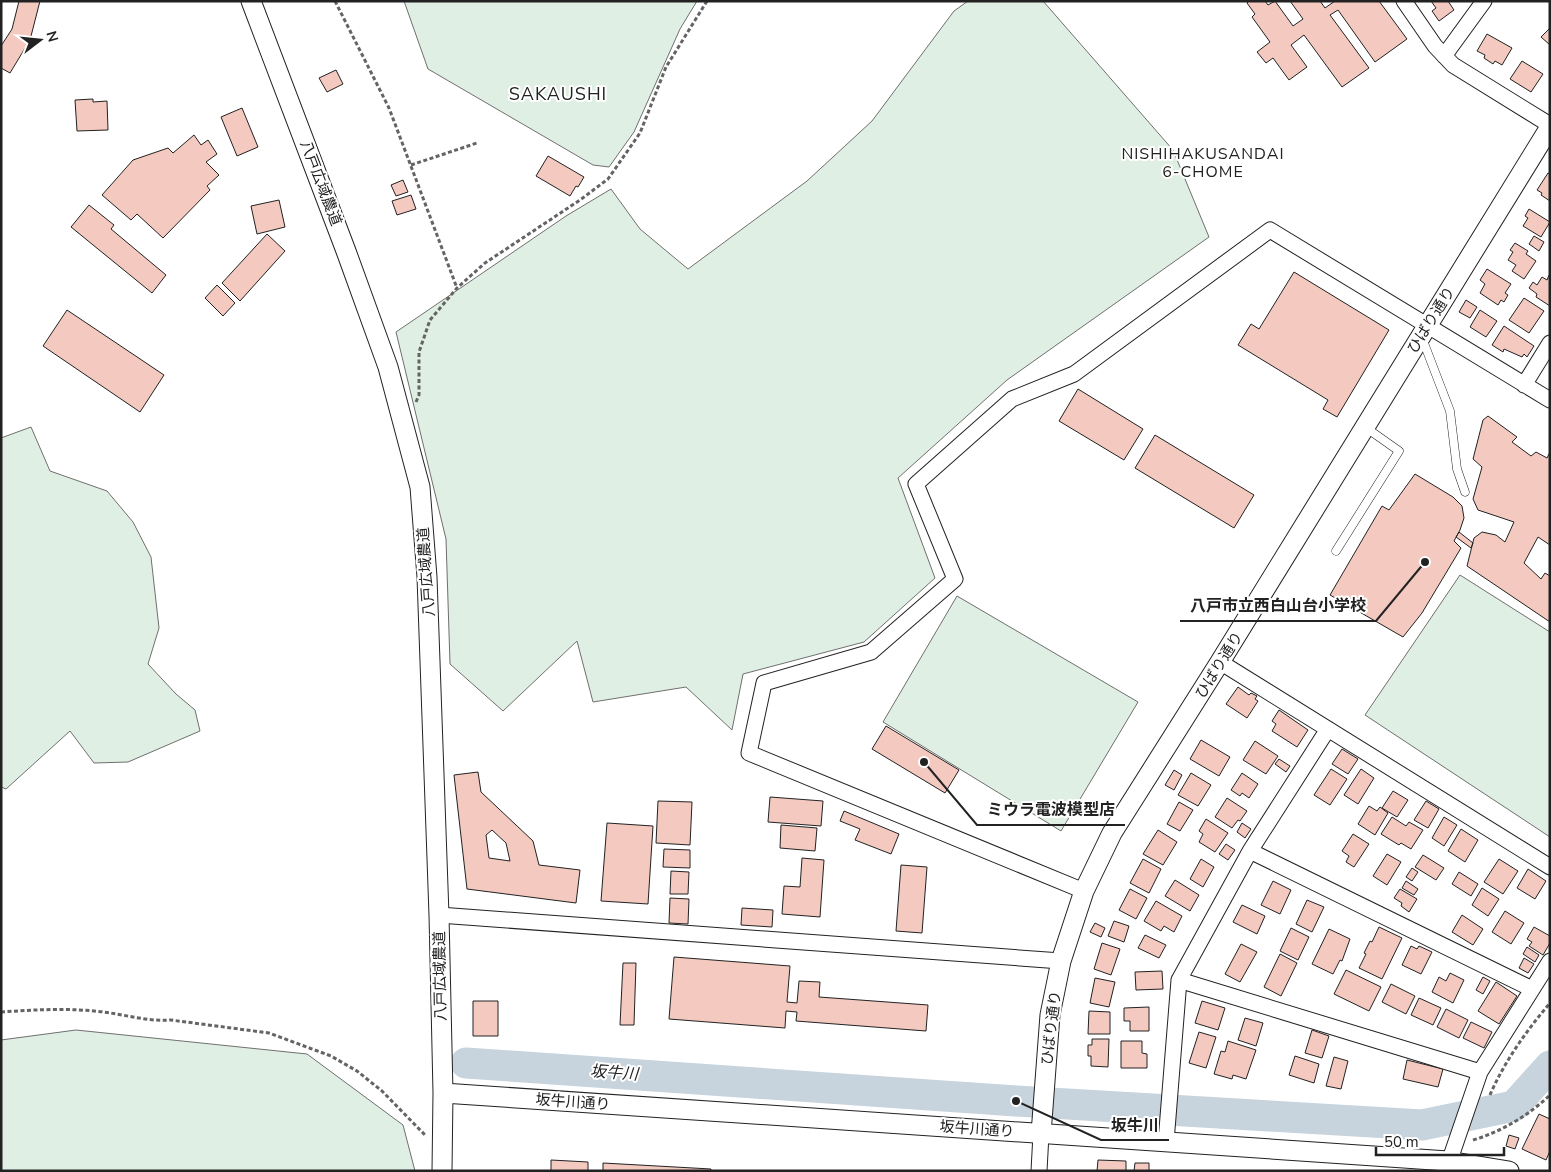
<svg xmlns="http://www.w3.org/2000/svg" width="1551" height="1172" viewBox="0 0 1551 1172" font-family="'Nunito Sans','Noto Sans JP',sans-serif">
<rect width="100%" height="100%" fill="#fff"/>
<!-- green -->
<path fill="#e0efe3" stroke="#6f6f6f" d="M404,1h293l-17,28 -46,103 -25,35 -16,-2 -165,-96z
M968,1h75l130,149 36,87 -202,143 -109,98 37,100 -71,64 -121,32 -11,56 -46,-43 -93,15 -16,-61 -74,70 -53,-47 -4,-125 -50,-207 170,-116 45,-27 29,40 48,40 119,-88 65,-60 82,-110z
M31,427l19,44 57,20 26,31 18,35 8,71 -11,36 28,30 19,16 5,21 -72,31 -34,1 -24,-32 -64,58 -5,-2v-349z
M1460,575l90,57v205l-185,-122z
M957,596l181,106 -77,129 -178,-109z
M76,1030l231,24 96,71 12,46h-414v-131z"/>
<g fill="none" stroke-linecap="round" stroke-linejoin="round">
<!-- river -->
<path stroke="#c7d3dd" stroke-width="31" d="M466,1063l550,38 406,24 92,-19 36,-40"/>
</g>
<!-- building -->
<path fill="#f3c9c0" stroke="#222" fill-rule="evenodd" d="M19,1h21l-10,39 -20,33 -9,-5v-22l11,-17z
M1249,1h16l3,4 7,-4 18,25 10,-7 -13,-18h30l5,7 10,-7h44l28,38 -32,23 -37,-52 -8,5 39,53 -27,19 -38,-52 -13,10 16,22 -18,13 -16,-22 -7,5 -9,-11 13,-10 -18,-25 3,-3 -8,-11z
M1431,1h17l6,9 -15,11 -7,-10 4,-3z
M1550,28v17l-9,-8z
M1487,34l25,14 -10,17 -7,-4 -2,3 -9,-6 1,-3 -8,-4z
M1522,61l21,13 -12,18 -21,-13z
M336,70l7,14 -16,8 -8,-14z
M93,99v3l14,-1 1,29 -31,1 -2,-31z
M242,108l16,39 -21,9 -16,-39z
M194,135l7,10 7,-5 9,14 -11,8 13,13 -12,11 3,4 -47,48 -26,-24 -6,6 -29,-25 31,-35 35,-12 5,5z
M548,156l36,21 -6,10 -2,-1 -6,10 -34,-20z
M1548,173l2,1v27l-9,-6 1,-2 -5,-3z
M403,180l5,12 -12,4 -5,-11z
M411,195l5,14 -19,6 -5,-14z
M279,200l6,27 -28,7 -6,-28z
M89,205l25,20 -3,4 55,46 -14,18 -81,-66z
M1529,209l21,13 -9,15 -18,-11 5,-8 -3,-2z
M267,234l18,17 -45,50 -18,-18z
M1534,236l10,6 -5,9 -10,-7z
M1515,243l13,8 -2,3 10,7 -12,18 -12,-8 4,-6 -8,-5 5,-8 -3,-2z
M1487,269l24,15 -6,9 3,2 -4,7 -3,-2 -3,5 -18,-12 5,-9 -5,-4z
M1294,272l95,58 -52,87 -14,-8 5,-9 -90,-55 13,-21 8,5z
M1549,275h1v31l-14,-9 1,-3 -8,-6 4,-6 4,3 5,-8 5,3z
M217,285l18,18 -12,13 -18,-18z
M1524,298l20,13 -15,22 -20,-13z
M1466,300l11,7 -7,11 -11,-6z
M67,310l97,65 -24,37 -97,-66z
M1480,310l17,11 -11,16 -16,-10z
M1504,326l30,20 -7,11 -3,-3 -2,3 -18,-8 -1,3 -11,-7z
M1078,389l65,40 -19,31 -65,-39z
M1488,416l29,21 -5,5 19,14 5,-4 11,6 3,-6v93l-12,-8 -14,26 17,16 4,-6 5,3v46l-83,-56 7,-28 8,-6 14,3 9,7 9,-20 -36,-12 -5,-11 9,-32 -9,-8 10,-39z
M1155,435l99,60 -20,33 -99,-60z
M1415,474l38,23 9,9 2,12 -4,12 -6,11 7,7 -39,65 -19,24 -73,-42 52,-89 7,4z
M1459,532l14,11 -2,5 -15,-11z
M1238,687l11,8 2,-2 6,3 -2,3 3,2 -11,17 -21,-14z
M1279,710l29,20 -11,17 -25,-16 4,-7 -4,-3z
M886,726l73,44 -14,23 -73,-44z
M1201,740l29,17 -11,19 -29,-17z
M1255,741l23,15 -12,18 -23,-14z
M1342,749l16,10 -10,15 -16,-10z
M1279,759l11,7 -4,6 -11,-8z
M1331,769l16,10 -17,26 -16,-10z
M1361,769l13,9 -16,26 -14,-9z
M1174,770l8,5 -8,15 -9,-5z
M478,772l3,20 52,49 6,24 41,5 -4,33 -109,-14 -13,-114zM492,830l14,13 4,18 -21,-3 -3,-23z
M1191,773l20,12 -13,21 -20,-11z
M1242,773l16,11 -9,14 -7,-5 -2,3 -9,-6z
M1393,791l15,9 -11,17 -15,-9z
M770,797l53,4 -2,25 -53,-4z
M1227,798l20,13 -7,10 -2,-1 -6,8 -17,-11z
M658,801l34,1 -2,43 -34,-2z
M1426,801l13,8 -11,19 -14,-8z
M1179,802l14,8 -13,21 -13,-7z
M1369,806l8,5 3,-4 8,6 -13,22 -17,-11z
M844,811l55,23 -8,20 -36,-14 5,-11 -20,-8z
M1392,817l14,9 3,-4 14,8 -12,19 -10,-6 -2,2 -18,-11z
M1444,817l13,8 -13,21 -12,-8z
M1206,819l22,14 -13,19 -16,-10 4,-8 -4,-3z
M607,823l46,3 -5,78 -47,-3z
M1242,823l9,6 -6,9 -8,-6z
M781,825l36,3 -2,23 -35,-3z
M1461,829l17,11 -13,22 -17,-11z
M1158,830l19,12 -14,23 -20,-11z
M1353,834l16,10 -15,23 -8,-5 3,-6 -7,-5z
M1226,844l9,6 -7,10 -9,-6z
M664,849l26,1v18l-27,-1z
M1387,854l14,8 -14,23 -14,-9z
M1423,855l21,13 -8,12 -21,-13z
M802,858l22,2 -4,57 -38,-3 2,-28 16,1z
M1143,859l18,10 -12,24 -19,-10z
M1201,859l13,8 -11,20 -13,-8z
M1499,859l19,12 -15,23 -19,-12z
M901,865l26,2 -5,66 -26,-2z
M1412,868l6,4 -6,9 -6,-4z
M1528,869l18,12 -11,18 -18,-11z
M671,871l18,1 -1,22h-18z
M1459,872l19,12 -7,12 -19,-12z
M1175,880l24,15 -9,16 -25,-15z
M1273,881l18,9 -11,24 -19,-9z
M1406,881l12,8 -4,6 -12,-7z
M1482,888l17,11 -11,17 -16,-11z
M1130,889l17,9 -11,21 -17,-9z
M1400,889l17,10 -8,13 -8,-6 1,-3 -8,-5z
M670,898l19,1 -1,25 -19,-1z
M1307,900l17,7 -12,25 -16,-8z
M1156,901l26,15 -8,16 -10,-6 -3,5 -17,-10z
M1242,905l23,11 -8,18 -24,-12z
M742,908l31,2 -1,17 -31,-2z
M1505,911l19,12 -13,21 -19,-12z
M1462,915l21,14 -10,16 -21,-13z
M1114,921l15,5 -5,16 -16,-6z
M1095,923l10,5 -4,9 -11,-5z
M1379,927l23,11 -20,41 -23,-11 7,-14 -2,-1 6,-12 2,1z
M1534,927l16,9v7l-7,12 -14,-9 3,-4 -5,-3z
M1291,928l18,9 -11,23 -18,-9z
M1329,929l21,10 -8,22 -2,-1 -7,14 -21,-10z
M1145,935l21,10 -7,13 -21,-10z
M1102,943l18,6 -9,26 -17,-6z
M1241,944l16,8 -17,30 -15,-8z
M1411,946l6,3 2,-3 13,6 -11,22 -19,-9z
M1527,947l12,8 -4,7 -12,-8z
M1280,954l17,9 -16,33 -17,-9z
M674,957l116,9 -3,36 10,1 2,-22 21,1 -1,15 109,8 -2,26 -130,-10 1,-9 -11,-1 -1,17 -116,-9z
M1524,958l10,6 -6,9 -9,-5z
M623,963h13l-2,62h-14z
M1346,970l35,17 -12,24 -35,-17z
M1162,971l1,18 -27,1 -1,-18z
M1450,973l14,7 -11,23 -21,-11 7,-15 7,4z
M1483,977l7,4 -7,13 -7,-4z
M1095,978l20,4 -6,25 -19,-4z
M1496,982l21,14 -18,28 -21,-13z
M1391,984l24,12 -9,18 -24,-12z
M1419,998l22,10 -8,17 -22,-10z
M473,1001h25v35h-25z
M1202,1001l23,7 -7,22 -23,-7z
M1149,1007v24h-19v-10h-6v-13z
M1446,1009l22,11 -9,18 -22,-11z
M1089,1011l21,1v22h-22z
M1245,1018l18,5 -7,23 -18,-6z
M1471,1022l21,10 -8,16 -21,-10z
M1312,1030l17,6 -7,22 -17,-5z
M1199,1032l17,5 -10,31 -17,-5z
M1092,1039h17l-1,28 -17,-1v-10h-3v-11h4z
M1121,1041h21v12l5,1v14h-26z
M1228,1041l28,9 -10,29 -13,-4 -1,4 -18,-5 7,-23 4,1z
M1295,1056l24,8 -5,19 -25,-8z
M1334,1057l14,4 -7,28 -15,-3z
M1407,1060l36,9 -5,18 -35,-8z
M1539,1114l11,5v32l-4,9 -24,-11z
M1509,1135l10,3 -4,11 -9,-3z
M551,1160l37,2v9h-37z
M1098,1160l28,1v10h-29z
M603,1163l108,6v2h-108z
M1135,1163h14v8h-15z"/>
<g fill="none" stroke-linecap="round" stroke-linejoin="round">
<!-- service casing -->
<g stroke="#222" stroke-width="9">
<path id="service" d="M1422,338l28,73 7,58 8,23
M1336,551l63,-100 -34,-24"/>
</g>
<!-- minor casing -->
<g stroke="#222" stroke-width="17">
<path id="minor" d="M1404,1l31,45 18,19 97,60
M1444,56l40,-55
M1524,385l26,-42
M1220,662l330,205
M1250,851l282,138
M1084,891l-335,-138 15,-70 107,-31 84,-73 -39,-95 96,-85 62,-25 196,-144 280,170
M439,915l622,46
M1179,980l301,92
M1166,1142l13,-162 71,-129 78,-122
M1039,1171l2,-37
M1446,1171l34,-99 70,-111"/>
</g>
<!-- tertiary casing -->
<g stroke="#222" stroke-width="21">
<path id="tertiary" d="M251,1l95,250 42,116 32,120 7,90 12,338 4,178 -1,78
M443,1093l1005,68 61,10
M1041,1134l9,-119 11,-54 23,-70 28,-58 108,-171 330,-535"/>
</g>
<!-- path -->
<path stroke="#646464" stroke-width="3" stroke-dasharray="4 2.5" stroke-linecap="butt" d="M335,1l54,107 68,180
M411,165l66,-22
M416,402l3,-7v-43l11,-32 27,-32 28,-25 95,-63 28,-21 32,-46 26,-66 41,-66
M1,1012c31,-2 62,-4 93,-1 27,2 51,11 77,9l98,13 62,23 26,15 25,20 43,44
M1490,1095c14,-33 37,-65 60,-92
M1473,1140c28,-8 56,-25 77,-45"/>
<!-- service -->
<use href="#service" stroke="#fff" stroke-width="8"/>
<!-- minor -->
<use href="#minor" stroke="#fff" stroke-width="15"/>
<!-- tertiary -->
<use href="#tertiary" stroke="#fff" stroke-width="19"/>
</g>
<g text-anchor="middle" dominant-baseline="central" stroke-width="4" stroke-linejoin="round" paint-order="stroke">
<!-- street labels -->
<g font-size="15" fill="#222" stroke="#fff">
<text transform="translate(321 183) rotate(69)">八戸広域農道</text>
<text transform="translate(1431 320) rotate(-58)">ひばり通り</text>
<text transform="translate(426 572) rotate(-94)">八戸広域農道</text>
<text transform="translate(1219 665) rotate(-58)">ひばり通り</text>
<text transform="translate(440 976) rotate(-91)">八戸広域農道</text>
<text transform="translate(1051 1028) rotate(-83)">ひばり通り</text>
<text transform="translate(573 1102) rotate(4)">坂牛川通り</text>
<text transform="translate(977 1129) rotate(4)">坂牛川通り</text>
</g>
<!-- neighbourhood labels -->
<g font-size="16" letter-spacing="1" fill="#222" stroke="#fff">
<text x="1203" y="154">NISHIHAKUSANDAI<tspan x="1203" dy="18">6-CHOME</tspan></text>
</g>
<!-- water labels -->
<g font-size="16" font-style="italic" fill="#222" stroke="#fff">
<text transform="translate(614 1073) rotate(4)">坂牛川</text>
</g>
<!-- quarter labels -->
<g font-size="18" letter-spacing="1" fill="#222" stroke="#fff">
<text x="558" y="94">SAKAUSHI</text>
</g>
</g>
<!-- callouts -->
<path fill="none" stroke="#222" stroke-width="2" d="M1425 562L1376 621H1180M924 762L977 825H1125M1016 1101L1101 1140H1169"/>
<g fill="#222" stroke="#fff" stroke-width="2">
<circle cx="1425" cy="562" r="5"/>
<circle cx="924" cy="762" r="5"/>
<circle cx="1016" cy="1101" r="5"/>
</g>
<g font-size="16" text-anchor="middle" font-weight="bold" fill="#222" stroke="#fff" stroke-width="4" stroke-linejoin="round" paint-order="stroke">
<text x="1278" y="611">八戸市立西白山台小学校</text>
<text x="1051" y="815">ミウラ電波模型店</text>
<text x="1135" y="1131">坂牛川</text>
</g>
<!-- border -->
<rect width="1551" height="1172" fill="none" stroke="#222222" stroke-width="5"/>
<!-- north arrow -->
<g transform="translate(40 40) rotate(74)" stroke="#ffffff" stroke-width="4" paint-order="stroke">
<path d="M0-4L9 19L0 12L-9 19Z" fill="#222222"/>
<text y="-8" font-size="14" font-weight="bold" text-anchor="middle" fill="#222222">N</text>
</g>
<!-- scale -->
<path d="M1376 1147v8h128v-8" fill="none" stroke="#222222" stroke-width="2.5"/>
<text x="1384" y="1147" font-size="15" fill="#222222" stroke="#ffffff" stroke-width="4" paint-order="stroke">50 m</text>
</svg>
